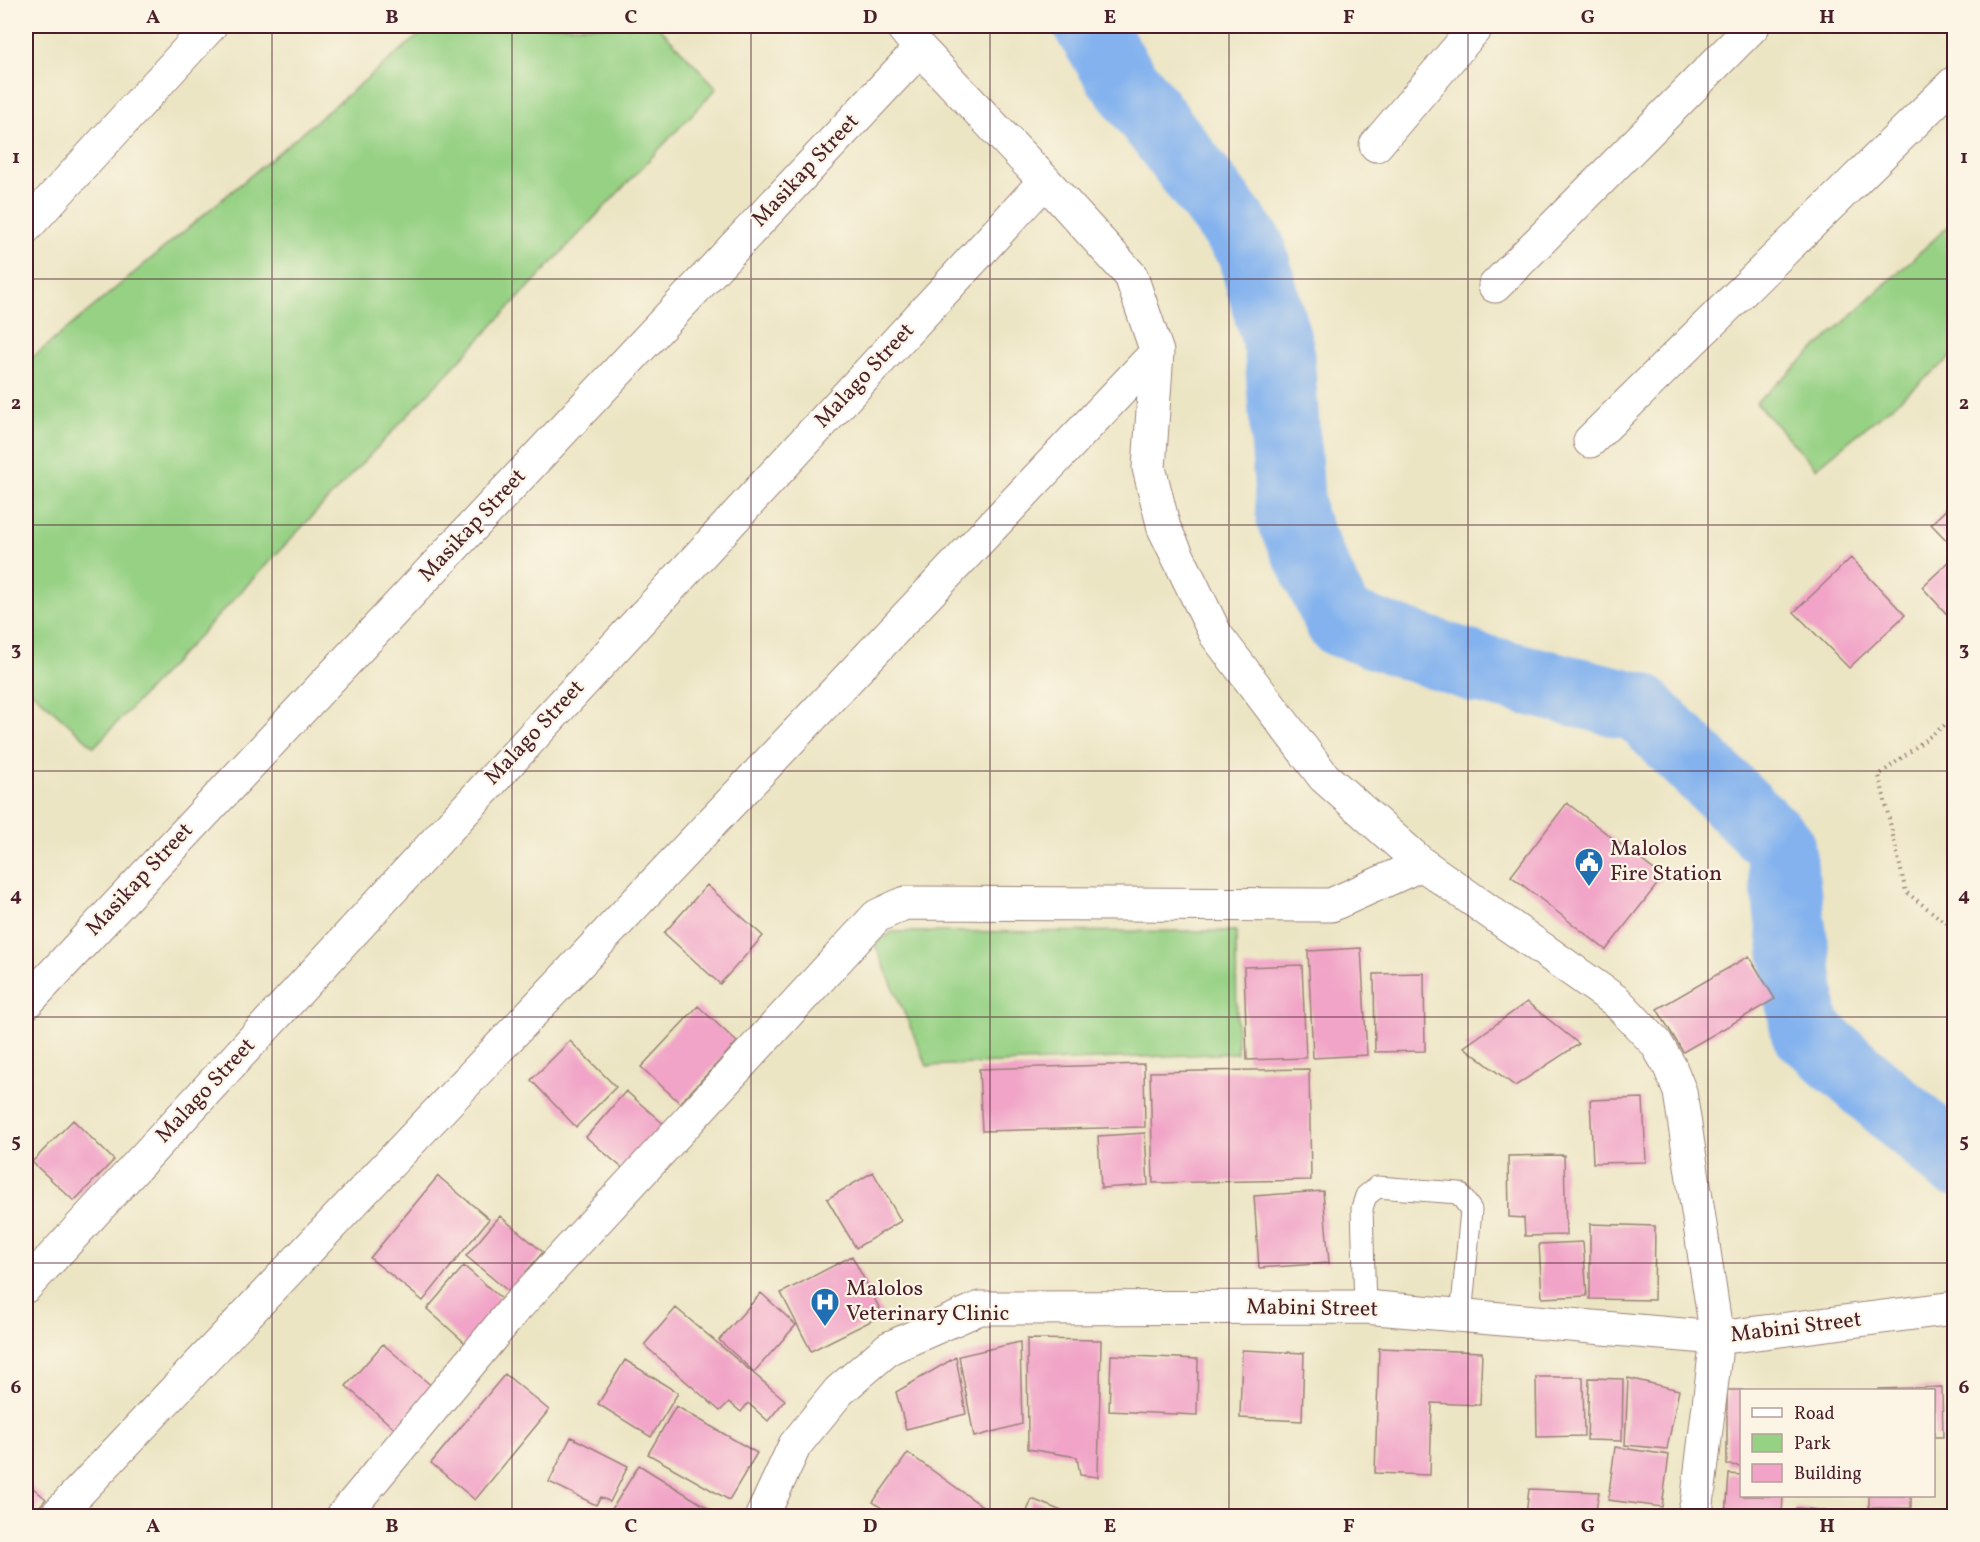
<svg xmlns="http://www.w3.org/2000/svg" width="1980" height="1542" viewBox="0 0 1980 1542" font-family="Vollkorn,serif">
<rect width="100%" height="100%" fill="#fcf5e5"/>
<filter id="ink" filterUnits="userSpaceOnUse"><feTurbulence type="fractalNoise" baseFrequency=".0167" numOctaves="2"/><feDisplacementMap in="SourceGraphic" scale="12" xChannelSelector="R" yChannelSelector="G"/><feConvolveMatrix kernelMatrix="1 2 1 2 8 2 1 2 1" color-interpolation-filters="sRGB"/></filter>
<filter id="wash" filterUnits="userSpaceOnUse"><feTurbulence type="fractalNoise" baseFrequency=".008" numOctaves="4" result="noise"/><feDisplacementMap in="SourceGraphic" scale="24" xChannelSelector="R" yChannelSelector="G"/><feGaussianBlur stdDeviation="1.35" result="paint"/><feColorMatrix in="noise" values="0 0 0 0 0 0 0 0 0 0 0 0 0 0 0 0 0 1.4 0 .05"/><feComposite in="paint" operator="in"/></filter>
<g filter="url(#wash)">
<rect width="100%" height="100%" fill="#ece5c4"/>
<!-- green -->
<path fill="#96d184" stroke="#707858" stroke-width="1.5" d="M430,26h228l59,62 -623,659 -68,-61v-323z
M1954,221v134l-138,113 -60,-65z
M1236,931l1,122 -310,13 -52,-121 17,-13z"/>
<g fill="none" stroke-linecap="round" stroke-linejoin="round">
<!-- river -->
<path stroke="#83b2ee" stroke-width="70" d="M1089,26l28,45 134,178 28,100 12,169 49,104 137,46 162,39 141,139 25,184 149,131"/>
</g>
<g id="blocks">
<!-- building -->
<path fill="#f1a4c7" d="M1954,502v46l-23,-24z
M1954,557v65l-32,-35z
M1851,558l54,57 -56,53 -55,-56z
M1567,803l96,74 -57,73 -95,-74z
M707,885l56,51 -43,48 -56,-51z
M1361,948l6,107 -54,3 -5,-107z
M1749,956l26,43 -92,53 -26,-43z
M1302,965l4,93 -59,2 -3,-93z
M1424,973l1,78 -50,1 -1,-78z
M1527,1002l52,42 -64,42 -51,-39z
M698,1006l39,36 -57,61 -39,-36z
M570,1041l46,46 -40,40 -45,-47z
M1144,1064l1,63 -163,4 -3,-62z
M1309,1069l2,111 -158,3 -3,-111z
M626,1091l41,36 -40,45 -41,-35z
M1643,1098l3,64 -53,1 -3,-63z
M73,1120l41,40 -40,41 -42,-39z
M1145,1133l3,52 -47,3 -3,-52z
M1564,1155l2,80 -41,1 -1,-18 -15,-1 -1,-61z
M873,1172l28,49 -45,27 -29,-49z
M438,1176l51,43 -66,82 -53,-43z
M1323,1191l6,72 -70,5 -5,-72z
M500,1216l43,36 -34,40 -43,-36z
M1590,1224l65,2 -1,74 -64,-1z
M1583,1242l4,54 -45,2 -3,-54z
M852,1256l31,59 -72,36 -30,-58z
M464,1266l47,41 -38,43 -46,-41z
M761,1293l35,32 -42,47 -35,-32z
M676,1308l109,92 -17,21 -20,-18 -7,9 -12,-10 -9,9 -76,-66z
M1027,1339l74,1 -3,137 -18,-2 -3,-18 -49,-8z
M1020,1342l2,82 -48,13 -15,-81z
M383,1344l51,44 -37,43 -51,-45z
M1379,1348l103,4 -2,53 -48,-2 -2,72 -55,-2z
M1242,1350l62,3 -2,68 -62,-3z
M1111,1355l87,4 -1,56 -88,-4z
M956,1357l10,57 -60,15 -10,-37z
M625,1360l53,33 -27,44 -53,-33z
M505,1374l44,36 -74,90 -44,-37z
M1536,1377h47l1,59 -47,1z
M1589,1378l34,1 -1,62 -35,-1z
M1628,1378l51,12 -12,59 -42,-4z
M1942,1387l1,50h-9v-47h-55v-1z
M1727,1390h15v76l-15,-1z
M676,1406l81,47 -28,47 -81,-46z
M571,1437l57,29 -18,36 -9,-5 -5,8 -47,-23z
M1615,1447l54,8 -7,52 -54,-7z
M908,1453l81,58 -4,5h-91l-21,-14z
M639,1465l77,48 -2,3h-90l-12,-7z
M1729,1474l13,1v21h41l-1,20h-56z
M26,1482l20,17 -15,17h-5z
M1529,1489l70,3 -4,24h-69z
M1869,1496h42v12h-42z
M1032,1499l42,17h-49z
M1796,1508l57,5v3h-57z"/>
</g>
</g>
<g filter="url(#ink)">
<use href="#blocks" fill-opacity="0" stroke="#9b8278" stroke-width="1.5"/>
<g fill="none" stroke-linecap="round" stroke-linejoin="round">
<!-- lane casing -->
<g stroke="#9b8278" stroke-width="23">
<path id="lane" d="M1365,1307l-3,-99 4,-12 11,-9 82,6 12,17 -10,107"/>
</g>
<!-- street casing -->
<g stroke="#9b8278" stroke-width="35">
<path id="street" d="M902,26l18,23 125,132 86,95 26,76 -8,116 15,60 52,107 108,142 98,87 194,137 40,42 14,24 10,25 37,246 -20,166 -4,12
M1376,145l101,-119
M26,227l184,-201
M1495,286l258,-260
M1590,441l364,-358
M26,1003l894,-954
M26,1286l1019,-1105
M56,1516l1101,-1164
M343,1516l169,-204 365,-396 28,-13 426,2 91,-41"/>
</g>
<!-- secondary casing -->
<g stroke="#9b8278" stroke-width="35">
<path id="secondary" d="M762,1516l33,-71 44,-54 50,-43 91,-40 385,-1 352,31 237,-30"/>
</g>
<!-- path -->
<path stroke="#9b8278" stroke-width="4" stroke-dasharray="1.5 4.5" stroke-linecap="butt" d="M1954,718l-75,57 27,117 48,37"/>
<!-- lane -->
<use href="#lane" stroke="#fff" stroke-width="21"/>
<!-- street -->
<use href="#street" stroke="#fff" stroke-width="33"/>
<!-- secondary -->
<use href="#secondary" stroke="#fff" stroke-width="33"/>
</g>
</g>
<!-- grid -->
<path fill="none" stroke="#4a1f2b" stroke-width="1.5" stroke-opacity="0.55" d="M272,26v1490M512,26v1490M751,26v1490M990,26v1490M1229,26v1490M1468,26v1490M1708,26v1490M26,279h1928M26,525h1928M26,771h1928M26,1017h1928M26,1263h1928"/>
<!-- icons -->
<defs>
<g id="civic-pin" transform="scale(1.5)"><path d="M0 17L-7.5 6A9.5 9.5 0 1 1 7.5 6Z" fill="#1f6fb2" stroke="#fcf5e5"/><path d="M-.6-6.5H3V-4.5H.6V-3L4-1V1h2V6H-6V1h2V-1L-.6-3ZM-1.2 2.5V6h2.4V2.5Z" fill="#fff"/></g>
<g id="hospital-pin" transform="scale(1.5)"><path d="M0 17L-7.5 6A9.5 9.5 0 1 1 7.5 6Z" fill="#1f6fb2" stroke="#fcf5e5"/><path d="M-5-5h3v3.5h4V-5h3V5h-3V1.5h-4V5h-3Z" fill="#fff"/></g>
</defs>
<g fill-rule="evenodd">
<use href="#civic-pin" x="1589" y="862"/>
<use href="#hospital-pin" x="825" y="1302"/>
</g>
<g text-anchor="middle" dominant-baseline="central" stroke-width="4.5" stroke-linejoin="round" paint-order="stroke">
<!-- street labels -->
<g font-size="22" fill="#4a1f2b" stroke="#fcf5e5">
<text transform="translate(806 171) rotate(-47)">Masikap Street</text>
<text transform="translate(865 376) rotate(-47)">Malago Street</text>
<text transform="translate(473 526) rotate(-47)">Masikap Street</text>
<text transform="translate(535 733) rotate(-47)">Malago Street</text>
<text transform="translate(140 880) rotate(-47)">Masikap Street</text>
<text transform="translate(206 1091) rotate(-47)">Malago Street</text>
<text transform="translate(1312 1309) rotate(1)">Mabini Street</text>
<text transform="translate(1796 1328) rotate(-7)">Mabini Street</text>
</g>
<!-- poi labels -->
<g font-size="22" fill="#4a1f2b" stroke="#fcf5e5" text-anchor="start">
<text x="1610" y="849">Malolos<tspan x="1610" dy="25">Fire Station</tspan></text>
<text x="846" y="1289">Malolos<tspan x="846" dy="25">Veterinary Clinic</tspan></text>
</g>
</g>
<!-- margin -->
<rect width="1980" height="1542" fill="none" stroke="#fcf5e5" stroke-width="66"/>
<!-- legend -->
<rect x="1740" y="1389" width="195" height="108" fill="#fcf5e5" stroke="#b59f9b" stroke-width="1.5"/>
<rect x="1752" y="1408" width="30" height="9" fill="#ffffff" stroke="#b59f9b" stroke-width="1.5"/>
<text x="1794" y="1419" font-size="18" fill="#4a1f2b">Road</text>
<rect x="1752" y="1434" width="30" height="18" fill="#96d184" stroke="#b59f9b" stroke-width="1.5"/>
<text x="1794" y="1449" font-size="18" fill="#4a1f2b">Park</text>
<rect x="1752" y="1464" width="30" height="18" fill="#f1a4c7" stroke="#b59f9b" stroke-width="1.5"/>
<text x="1794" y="1479" font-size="18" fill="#4a1f2b">Building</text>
<rect x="33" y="33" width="1914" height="1476" fill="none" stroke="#4a1f2b" stroke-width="2"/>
<g font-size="20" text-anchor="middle" font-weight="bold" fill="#4a1f2b">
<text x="153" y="23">A</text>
<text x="392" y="23">B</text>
<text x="631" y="23">C</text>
<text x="870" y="23">D</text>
<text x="1110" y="23">E</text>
<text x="1349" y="23">F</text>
<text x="1588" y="23">G</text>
<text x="1827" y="23">H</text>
<text x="16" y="163">1</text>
<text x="1964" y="163">1</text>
<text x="16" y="409">2</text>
<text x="1964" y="409">2</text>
<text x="16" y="655">3</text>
<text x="1964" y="655">3</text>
<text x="16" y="901">4</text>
<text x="1964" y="901">4</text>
<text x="16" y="1147">5</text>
<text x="1964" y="1147">5</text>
<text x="16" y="1393">6</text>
<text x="1964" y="1393">6</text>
<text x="153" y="1532">A</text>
<text x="392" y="1532">B</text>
<text x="631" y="1532">C</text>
<text x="870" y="1532">D</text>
<text x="1110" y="1532">E</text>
<text x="1349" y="1532">F</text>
<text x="1588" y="1532">G</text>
<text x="1827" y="1532">H</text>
</g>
</svg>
